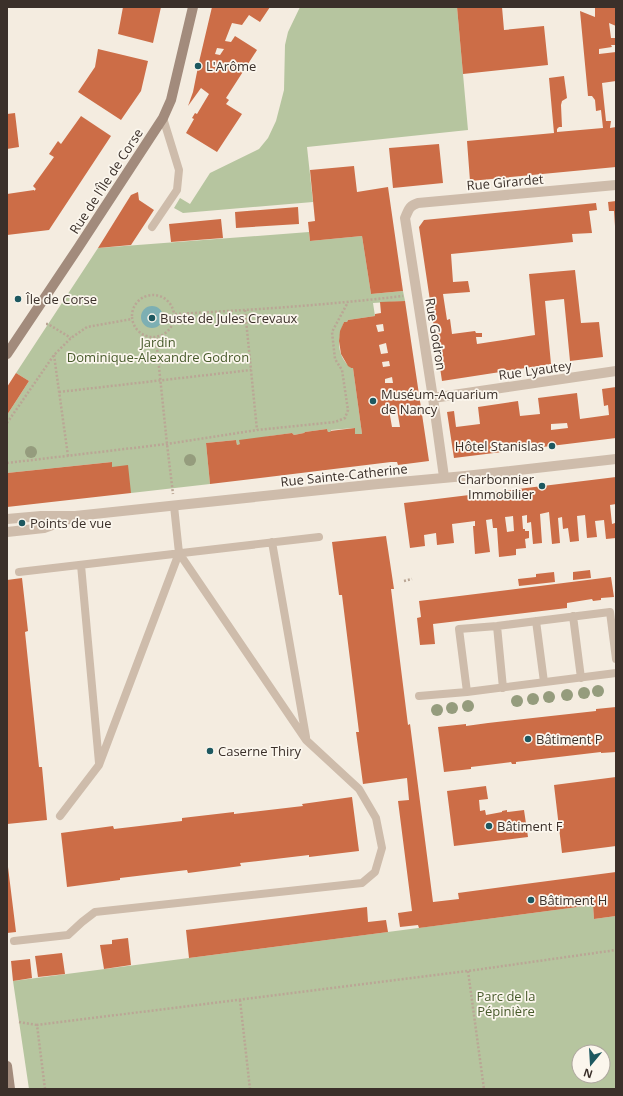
<svg xmlns="http://www.w3.org/2000/svg" width="623" height="1096" viewBox="0 0 623 1096" font-family="'Open Sans',sans-serif">
<rect width="100%" height="100%" fill="#f4ece0"/>
<!-- green -->
<path fill="#b6c59f" fill-rule="evenodd" d="M300,7h157l11,123 -161,17 6,55 -130,11 -9,-5 6,-10 10,6 20,-31 49,-24 9,-11 8,-17 8,-31 1,-45 3,-13z
M309,232l1,9 52,-5 9,58 32,-3 2,10 -32,2 2,13 -27,4 -1,2h-3c-7,17 -8,33 7,46h2l9,66h-7l-1,-6 -23,2v2h-3l-1,-3 -22,3 -1,1 -10,2 -2,-2 -22,3 -33,9 -1,-5 -30,3 4,41 -79,9 -19,-26v-5l-105,11v-58l22,-34 -13,-8 82,-125z
M593,905l1,14 22,-3v173h-587l-16,-108zM579,1052h24v24h-24z"/>
<!-- water -->
<path fill="#7dafb3" d="M141 317a11 11 0 1 1 22 0a11 11 0 1 1-22 0Z"/>
<!-- building -->
<path fill="#cc6d47" fill-rule="evenodd" d="M123,7h38l-8,36 -35,-9z
M212,7h58l-10,15 -11,-7 -7,10 -10,-2 -7,18 6,1 4,-6 22,14 -31,48 3,2 -3,4 16,10 -25,38 -31,-19 8,-14 -2,-1 3,-5 2,1 12,-20 -8,-6 -13,18 5,-14 6,-30zM217,48l7,1 -4,6 -5,-1z
M457,7h45l2,23 40,-4 4,39 -85,9z
M595,7h21v19l-7,-3 2,15h4l1,7h-5l1,2 -13,2v5l17,-2v29l-14,2 4,38h5l-1,7 6,-1v40l-146,14 -3,-40 87,-8 -5,-55 15,-2 3,22 -5,3 -1,4 1,22h-3l-2,2v3l46,-4 -2,-18 -5,1 -1,-11 -3,-4h-4l-8,-85 15,6z
M98,49l50,12 -7,30 -20,29 -43,-28 17,-25z
M15,113l4,34 -12,2v-35z
M81,116l30,20 -62,94 -42,5v-41l27,-4v1l2,-2 -3,-3 21,-29 -5,-3 9,-13 3,3z
M439,144l4,39 -50,5 -4,-40z
M354,166l3,26 31,-5 15,104 -32,3 -9,-58 -52,5 -2,-19 7,-1 -5,-51z
M138,192l1,8 15,10 -23,35 -33,3 33,-53z
M616,201v25h-1l-1,-15h-5l-1,-9z
M596,203l1,7 -8,1 3,22 -20,1 1,8 -122,12 2,28 15,-1 2,11 -27,2 4,26 3,-1 2,15 23,-3 1,2h6v4h-6l1,7 58,-9 -6,-61 46,-4 6,53 18,-1 4,35 -33,4 -6,-62 -19,2 6,63 -109,17 -23,-154 5,-7z
M298,207l1,17 -63,4 -1,-16z
M221,219l2,19 -52,4 -2,-18z
M405,301l24,160 -31,4 -1,-3h-6l-181,22 -4,-41 30,-3 1,5 3,-1 -1,-4 53,-7 2,2 10,-2 1,-1 22,-3 1,3h3l-1,-1 25,-3v6h7l-9,-66h-2l-3,-2 -7,-12 -2,-13 1,-10 4,-9h3l1,-2 27,-4v-2l6,-1 -1,-11zM383,324l1,7 -6,1 -2,-7zM386,343l2,10 -7,1 -2,-9zM389,361l1,5 -7,1 -1,-5zM392,377l1,6h-8v-4zM394,394l1,4 -7,1 -1,-4zM397,409l3,18h-8l-3,-17z
M16,373l13,8 -22,34v-28z
M616,387v51l-162,20 -7,-46 7,-1 2,16 24,-3 -2,-17 40,-6 2,15 20,-2 -2,-16 39,-5 3,26 29,-4 -1,-10 -4,1 -2,-17zM567,423l1,5 -17,2v-6z
M112,462v5l16,-2 3,28 -124,14v-34z
M616,477v27l-6,1 2,19 3,-1 1,15 -10,1 -2,-19 -9,1 2,16 -10,1 -2,-23 -8,1 2,25 -9,1 -2,-14 -5,1 -1,-12 -4,1 2,25 -8,1 -3,-32 -9,2 2,29 -9,1 -2,-22 -4,1v-8l-5,1 1,13h2v2h4v7l-4,1 1,9 -10,1v6l-17,2 -2,-29h-4l-1,-9 -6,1 4,32 -15,2 -2,-28h2v-5l-23,3 2,19 -17,2 -1,-12 -12,2 1,11 -15,2 -6,-45zM513,516l1,15 -7,1 -2,-15z
M386,536l8,53h-3l17,136 2,-1 23,178 26,-3 -1,-6 158,-21v44l-22,3 -1,-14 -174,23 -1,-3 -18,2 -2,-14 14,-2 -14,-110 11,-1 -2,-22 -44,6 -7,-52h3l-17,-137h-3l-7,-53z
M590,570l1,8 -18,2v-8z
M554,572l1,10 -36,4 -1,-7 18,-2v-3z
M611,577l3,20 -13,1v2l-8,1 -1,-2 -25,4v5l-134,16 2,20 -15,1 -3,-27 4,-1 -2,-16z
M22,578l6,53 -3,1 14,135h3l5,53 -40,4v-244z
M616,707v45l-15,1v-1l-85,10v2h-4l-1,-2 -40,5v2l-27,3 -6,-45 28,-3v2l22,-3 108,-12v-2z
M616,777v69l-54,7 -8,-68z
M486,786l2,13 -9,1 1,11 5,-1 1,5 16,-3v-1l5,-1v2l17,-2 4,27 -74,9 -7,-55z
M352,797l7,54 -50,6v-2l-69,8 1,3 -53,7 -1,-3 -67,8v2l-53,7 -6,-54 52,-7 1,3 68,-8v-3l52,-6v2l69,-8 -1,-2z
M8,867l8,65 -9,1v-65z
M367,907l1,15 18,-2 2,12 -199,26 -3,-28z
M128,938l3,27 -27,4 -4,-24 12,-1v-4z
M62,953l3,21 -27,3 -3,-21z
M30,959l2,19 -19,3 -2,-20z"/>
<g fill="none" stroke-linecap="round" stroke-linejoin="round">
<!-- path -->
<path stroke="#baa695" stroke-width="2.5" stroke-dasharray="2 2" stroke-linecap="butt" d="M132 316a21 21 0 1 1 42 0a21 21 0 1 1-42 0Z
M245,310l12,120
M175,314c76,-4 152,-9 228,-18
M46,324h2l23,14
M156,338l11,106 6,50
M54,355l14,101
M59,392l192,-22
M7,423l47,-68 17,-17 16,-11 45,-8
M7,463l160,-19 90,-14 78,-8 10,-4 3,-8 -6,-40 -7,-11 -3,-27 16,-30
M404,581l8,-2
M468,971l16,118
M240,1000l10,89
M19,1022l18,3
M45,1089l-8,-64 431,-54 148,-21"/>
<!-- service -->
<path stroke="#cebcab" stroke-width="8" d="M152,227l25,-37 2,-20 -16,-52
M272,542l34,195
M81,565l18,198
M19,572l300,-35
M573,616l8,62
M536,621l8,61
M497,626l6,62
M467,692l-8,-63 38,-3 113,-14 6,47
M419,696l48,-4 149,-19
M60,816l39,-51 80,-212 -5,-47
M14,941l54,-6 14,-13 13,-10 267,-29 13,-11 7,-24 -6,-30 -17,-29 -53,-49 -127,-187"/>
<!-- minor -->
<path stroke="#cebcab" stroke-width="10" d="M433,398l183,-27
M444,477l-11,-79 -28,-180c4,-9 4,-12 13,-15l198,-18
M7,519l34,-3h34l303,-32 87,-8 151,-17
M7,532l37,-4 25,-9"/>
<!-- secondary -->
<path stroke="#a28b7c" stroke-width="10" d="M7,354l71,-106 85,-130 8,-18 22,-93
M7,1066l3,23"/>
</g>
<!-- trees -->
<g fill="#959c7d">
<circle cx="31" cy="452" r="6"/>
<circle cx="190" cy="460" r="6"/>
<circle cx="598" cy="691" r="6"/>
<circle cx="584" cy="693" r="6"/>
<circle cx="567" cy="695" r="6"/>
<circle cx="549" cy="697" r="6"/>
<circle cx="533" cy="699" r="6"/>
<circle cx="517" cy="701" r="6"/>
<circle cx="468" cy="706" r="6"/>
<circle cx="452" cy="708" r="6"/>
<circle cx="437" cy="710" r="6"/>
</g>
<!-- markers -->
<g fill="#1d5860" stroke="#fbf6ed" stroke-width="1.5">
<circle cx="198" cy="66" r="4"/>
<circle cx="18" cy="299" r="4"/>
<circle cx="152" cy="318" r="4"/>
<circle cx="373" cy="401" r="4"/>
<circle cx="552" cy="446" r="4"/>
<circle cx="542" cy="486" r="4"/>
<circle cx="22" cy="523" r="4"/>
<circle cx="528" cy="739" r="4"/>
<circle cx="210" cy="751" r="4"/>
<circle cx="489" cy="826" r="4"/>
<circle cx="531" cy="900" r="4"/>
</g>
<g text-anchor="middle" dominant-baseline="central" stroke-width="3.5" stroke-linejoin="round" paint-order="stroke">
<!-- poi labels -->
<g font-size="13" fill="#3b302a" stroke="#fbf6ed" text-anchor="start">
<text x="206" y="66">L'Arôme</text>
<text x="26" y="299">Île de Corse</text>
<text x="160" y="318">Buste de Jules Crevaux</text>
<text x="381" y="394">Muséum-Aquarium<tspan x="381" dy="15">de Nancy</tspan></text>
<text x="544" y="446" text-anchor="end">Hôtel Stanislas</text>
<text x="534" y="479" text-anchor="end">Charbonnier<tspan x="534" dy="15">Immobilier</tspan></text>
<text x="30" y="523">Points de vue</text>
<text x="536" y="739">Bâtiment P</text>
<text x="218" y="751">Caserne Thiry</text>
<text x="497" y="826">Bâtiment F</text>
<text x="539" y="900">Bâtiment H</text>
</g>
<!-- street labels -->
<g font-size="13" fill="#3b302a" stroke="#fbf6ed">
<text transform="translate(106 181) rotate(-57)">Rue de l'Île de Corse</text>
<text transform="translate(505 182) rotate(-5)">Rue Girardet</text>
<text transform="translate(436 334) rotate(81)">Rue Godron</text>
<text transform="translate(535 370) rotate(-8)">Rue Lyautey</text>
<text transform="translate(344 475) rotate(-6)">Rue Sainte-Catherine</text>
</g>
<!-- park labels -->
<g font-size="13" fill="#485b2c" stroke="#fbf6ed">
<text x="158" y="342">Jardin<tspan x="158" dy="15">Dominique-Alexandre Godron</tspan></text>
<text x="506" y="996">Parc de la<tspan x="506" dy="15">Pépinière</tspan></text>
</g>
</g>
<!-- border -->
<rect width="623" height="1096" fill="none" stroke="#3b302a" stroke-width="16"/>
<!-- north arrow -->
<g transform="translate(591 1064) rotate(198)"><circle r="19" fill="#fbf6ed" stroke="#aea79f"/>
<path d="M0-3L7 15L0 10L-7 15Z" fill="#1d5860"/>
<text y="-6" font-size="11" font-weight="bold" text-anchor="middle" fill="#3b302a">N</text>
</g>
</svg>
